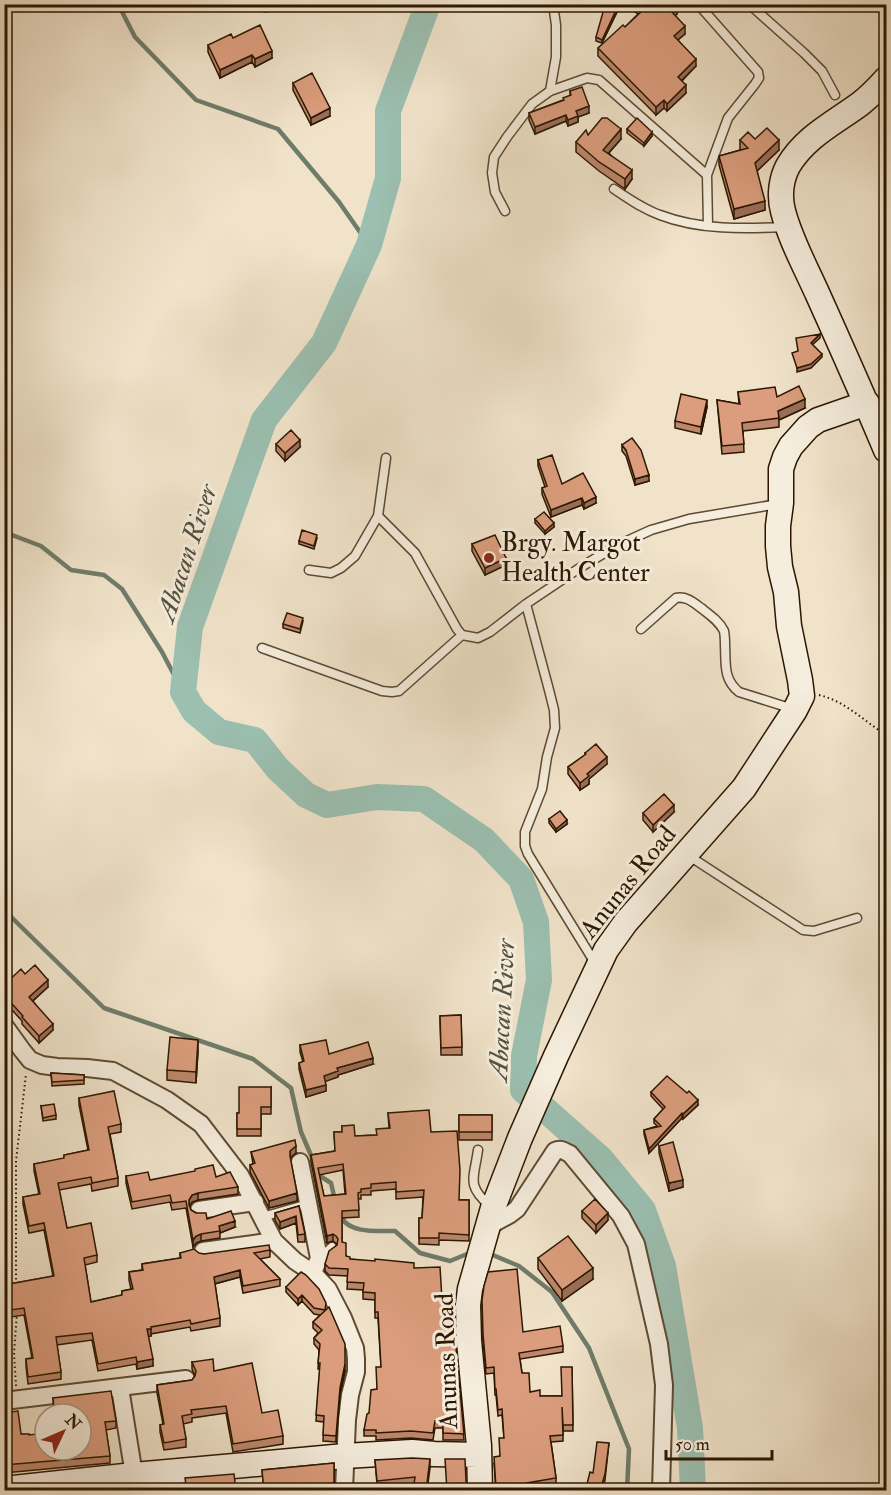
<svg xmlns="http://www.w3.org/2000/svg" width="891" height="1495" viewBox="0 0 891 1495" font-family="'IM FELL Double Pica',serif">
<rect width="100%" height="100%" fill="#f0e3ca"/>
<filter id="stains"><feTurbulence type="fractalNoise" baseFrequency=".00333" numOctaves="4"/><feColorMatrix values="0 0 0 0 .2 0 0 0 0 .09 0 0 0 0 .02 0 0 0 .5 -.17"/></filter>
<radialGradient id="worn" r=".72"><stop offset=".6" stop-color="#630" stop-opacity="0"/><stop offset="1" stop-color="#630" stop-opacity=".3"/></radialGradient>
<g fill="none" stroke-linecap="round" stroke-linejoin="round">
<!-- stream -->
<path stroke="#6f7c6a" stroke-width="4.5" d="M118,4l17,33 61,63 82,29 61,73 30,43
M4,532l37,14 30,24 33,5 18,14 40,63 21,40
M4,910l100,98 149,51 38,29 10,44 12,28
M318,1170l2,6 11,7 4,17
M340,1214c6,20 38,17 55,17l25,22 30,8 22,-9
M488,1253l31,13 33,26 37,56 40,101 -2,41"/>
<!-- river -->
<path stroke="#9bbfb0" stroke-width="26" d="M428,4l-40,107v67l-19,67 -45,98 -60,77 -74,207 -7,65 11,19 25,21 36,8 23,29 28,26 21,10 50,-8 47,2 60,41 37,39 15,43 3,58 -15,76 -1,34 78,69 42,51 20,56 27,162 3,62"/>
<!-- lane casing -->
<g stroke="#5e4a32" stroke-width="11">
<path id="lane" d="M698,4l60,68 1,6 -4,6 -27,34 -21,57 1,51
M749,4l55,49 18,18 13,24
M550,91l6,-34v-32l-3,-21
M614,189c15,10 29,20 46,26 39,15 84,14 126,12
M505,211l-10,-19 -3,-19 2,-16 13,-20 25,-33 18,-13 37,-13 12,2 108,95
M378,516l37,37 42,76 5,6 16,3 12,-6 36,-28 55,-37 35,-21 35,-16 38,-11 89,-15
M309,570l22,3 10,-5 14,-12 23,-40 8,-58
M526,604l23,86 5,20 1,18 -8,29 -5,32 -17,43v14l3,8 67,109
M641,629l35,-31c10,-2 17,4 25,10 9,7 18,13 23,23 1,5 1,9 1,14 1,19 -2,34 14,47l54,17
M262,648l120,43 10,1 7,-1 63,-56
M686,854l117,76 11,1 43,-13
M478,1150c-4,29 -12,35 12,56
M262,1217l39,-11
M320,1258l12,-11"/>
</g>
<!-- street casing -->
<g stroke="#5e4a32" stroke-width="20">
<path id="street" d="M4,1025l18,25 8,10 12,5 15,2 30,1 26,3 54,29 34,24 39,51 34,66 21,20 18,12 15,16 15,29 12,30 1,11v13l-6,23 -3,25 -3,70
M300,1162l19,96 -6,15
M199,1210l56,-8
M487,1227l22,-12 8,-6 38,-58c6,-3 9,0 15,3l51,62 15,28 23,100 5,41 -3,105
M203,1251l71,-10
M120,1388l14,87
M4,1401l182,-22"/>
</g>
<!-- secondary casing -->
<g stroke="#2d1700" stroke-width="27">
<path id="secondary" d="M886,79c-8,9 -17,18 -26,25 -26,19 -55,33 -72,62 -7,13 -9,30 -5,45 7,28 23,57 35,84 23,51 46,103 68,155
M4,1489l130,-14 211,-19 67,-4 22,2 44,1
M480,1490l-1,-44 -10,-105 -1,-36 2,-16 23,-81 27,-70 36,-82 50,-106 20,-28 118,-134 51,-78 7,-14 -2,-16 -11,-54 -3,-34 -6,-25 -2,-21v-20l3,-23v-34l4,-12 6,-11 17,-19 10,-7 49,-17"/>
</g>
<!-- path -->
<path stroke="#2d1700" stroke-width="2" stroke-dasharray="1.5 3" stroke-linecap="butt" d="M819,695c26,6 45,26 67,40
M16,1284v-123l10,-87
M16,1386l-2,-33 3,-40"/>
<!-- lane -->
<use href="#lane" stroke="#f5eddd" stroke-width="8"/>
<!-- street -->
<use href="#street" stroke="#f5eddd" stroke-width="16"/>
<!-- secondary -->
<use href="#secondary" stroke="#f5eddd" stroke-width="24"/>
</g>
<!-- wall -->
<path fill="#bc876c" stroke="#2d1700" stroke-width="1.5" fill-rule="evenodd" d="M249,4h19l-1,8 -18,-2z
M634,4h41l2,10 -2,2 10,18 -7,6 18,26 -14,15 4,12 -19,18 -3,-3 -8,7 -58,-59v-8l27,-21 13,-13 -4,-3z
M617,12l-15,31 -6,-2v-4z
M233,38l39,20 -17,9 -3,-5 -32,16 -12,-26v-7z
M293,83l37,33 -19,9 -18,-35z
M570,91l19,22 -11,4v5l-10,4 -2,-5 -31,13 -6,-14v-7l34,-13 7,-4z
M627,129l25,7 -8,10 -17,-13z
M588,135l33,4 -12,14 23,26 -7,10 -26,-18 -23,-19v-10z
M755,139l24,11 -22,21 8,39 -31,9 -15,-54v-9l21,-6v-10z
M738,392l39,5 28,11 -26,12v7l-36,4 1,21 -22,2 -5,-54 22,4z
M707,407l-6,27 -26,-6v-7z
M276,444l24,3 -15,14 -9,-10z
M622,445l27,36 -14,4 -9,-29 -4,-5z
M538,460l24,24 34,19 -12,6 -2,-4 -31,12 -9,-23v-6l3,-1 -7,-21z
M535,519l19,8 -9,7 -10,-11z
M317,538l-3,11 -15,-5v-3z
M472,544l34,21 -21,10 -13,-24z
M303,621l-3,12 -17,-5v-4z
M585,753l22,11 -18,15v5l-9,6 -12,-16v-7l17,-12z
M674,812l-21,20 -10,-12v-7z
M549,819l18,5 -11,8 -7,-9z
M25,974l23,13 -15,14 20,29 -14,13 -17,-19v-3l-18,-20v-16z
M461,1015l1,40h-21l-1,-39z
M300,1045l29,9 44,10 -35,11v2l-13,4 1,10 -20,6 -7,-28v-6l4,-1 -3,-10z
M198,1051l-2,32 -29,-3v-10z
M51,1073l33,2v9l-32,2z
M271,1087v27h-10v22h-24v-23h2z
M651,1092l47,13 -15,14 -1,-1 -33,35 -5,-19v-4l13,-4 -3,-3v-4l9,-10 -12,-13z
M79,1098l42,26v8l-11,2 8,44v8l-26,5 -1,-7 -32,6 8,38 30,27v7l-12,3 6,37 31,-7v-4l9,-2 -2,-9v-8l13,-2v-6l38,-6v-5l24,1 66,-4v7l-10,2 20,20v7l-37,7 -3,-16 -25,7 5,34v8l-29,5 -1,-4 -39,7v2h-3l5,30 -16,3 -1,-5 -38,7 -6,-31 -35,5 4,27v7l-33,5 -2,-18v-7l6,-1 -8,-43 -20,3v-33l49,-9 -9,-46 -15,3 -6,-29v-7l16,-3 -5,-23v-7l30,-5v-4l24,-5 -9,-45z
M41,1106l15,9v4l-13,2z
M388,1113l43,19 28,68h10v41l-30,-1v5l-20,-1v-26h3l1,-21 -27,2v-10l-25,2v4h-10v4h-3l1,18 -17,1v24l4,14 4,3 64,9 28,32 13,36 9,104h-21v-12h-8l-2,12 -22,-2 -35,2v-4h-12v-6l13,-41 4,-22 -3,-49h-3v-18l-12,-1v-9l-16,-1 1,-13 -19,-1 -4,-4v-7l12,-20 -4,-3 -6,2 -16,-81v-7l24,-4 -1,-19h8v-6l13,10 21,-1 13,-7zM343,1170l2,24 -21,2 -5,-21z
M459,1115h33v25h-33z
M659,1146l24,41 -14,4 -10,-38z
M251,1152l45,1 -6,5 7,43 -28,7 -19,-36v-7l3,-1z
M126,1176l24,4 66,-3 22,10v7l-40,6 -6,2 -3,4 2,4 16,9 28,8 -15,6v5l-19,3 -5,2 -3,4 -7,-39 -14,2 -2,-8 -38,7 -6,-26z
M299,1206l6,28v8h-7l-2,-19 -16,6 -5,-9v-7z
M582,1211l26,9 -12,13 -14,-15z
M538,1258l55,21 -31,22 -24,-32z
M286,1287l40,23 19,61 -5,23 -4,48 -13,-1 1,-19 -8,-1 4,-52h-2l1,-19 -5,-6v-6l4,-5 -5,-5v-6l7,-7 -6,-1 -12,-13 -4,4 -12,-13z
M482,1300l41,32 40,14v6l-43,7 2,14 8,19 10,4h22l10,-29 1,64h-10v-13v23l-12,1 5,36v6l-29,5v2h-31l-2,-28 6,-7 4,-18 -2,-23 -4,1 -2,-21h-1l-1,-22 -8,1 -3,-34z
M192,1362l22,9 48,42 21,23v8l-50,8 -7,-39 -34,5v4l-9,2 3,15v8l-22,3 -4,-18v-7l3,-1 -6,-31v-8l35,-5 3,-4 -3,-7z
M53,1398l63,23v7l-10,2 4,26v7l-106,10v-60l17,21 8,1 52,15v-36h-27z
M375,1460l55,8 -16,18 -27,3v2h-14v-7h4z
M334,1463v28h-70l-2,-21z"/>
<!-- shaded-wall -->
<path fill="#996e58" stroke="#2d1700" stroke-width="1.5" d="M677,6v8l-6,5v-8z
M617,8v4l-15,31v-3z
M685,26v8l-11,9v-7z
M272,51v7l-17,9v-8z
M252,55v7l-32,16v-8z
M696,59v7l-18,18v-7z
M686,85v8l-19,18v-7z
M664,100v8l-8,7v-8z
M589,106v7l-11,4v5l-10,4v-6l8,-9z
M330,108v8l-19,9v-7z
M566,115v6l-31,13v-7z
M621,129v10l-18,20v-9z
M652,132v4l-8,10v-3z
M779,140v10l-24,23v-10z
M632,170v9l-7,10v-10z
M765,201v9l-31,9v-10z
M820,334v4l-9,8v-3z
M822,354v3l-11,11 -14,4v-4z
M805,399v9l-26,12 -1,-9z
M707,400v7l-6,27v-7z
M300,440v7l-15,14v-8z
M649,475v6l-14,4v-6z
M596,497v6l-12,6v-6z
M582,498v7l-31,12v-7z
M554,523v4l-9,7v-3z
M506,558v7l-21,10v-7z
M607,757v7l-18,15v5l-9,6v-7l7,-9z
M674,805v7l-21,20v-7z
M567,820v4l-11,8v-3z
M48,980v7l-19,17v-7z
M53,1024v6l-14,13v-7z
M198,1040v11l-2,32v-11z
M373,1058v6l-35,11v2l-14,5v-6l13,-8z
M326,1085v6l-20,6v-7z
M698,1100v5l-15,14v-5z
M682,1113v5l-33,35v-4z
M296,1146v7l-6,5v5v-12z
M683,1180v7l-14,4v-8z
M198,1193v7l-6,2 -3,5v-7l3,-5z
M297,1193v8l-28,7v-7z
M608,1213v7l-12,13v-8z
M296,1216v7l-16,6v-7z
M235,1221v6l-15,6 -1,-7z
M201,1234v7l-5,2 -3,4v-7l3,-4z
M333,1234v7l-6,2v-7z
M593,1268v11l-31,22v-11z
M240,1270v7l-26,7v-7z
M302,1295v6l-4,4v-6z
M147,1329h4v7l-4,1z
M153,1359v7l-16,3v-7z
M345,1364v7l-5,23 -4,48 4,-54z
M609,1443l-4,37 -3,11h-2z
M430,1459v9l-3,23h-1z"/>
<!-- building -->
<path fill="#db9d7d" stroke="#2d1700" stroke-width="1.5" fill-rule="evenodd" d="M636,4h39l2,2 -6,5 14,15 -11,10 22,23 -18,18 8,8 -19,19 -3,-4 -8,7 -58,-59 25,-23 2,2 17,-16z
M605,5l12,3 -15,32 -6,-3z
M260,25l12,26 -17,8 -3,-4 -32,15 -12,-25 23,-11 2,4z
M312,73l18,35 -19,10 -18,-35z
M582,87l7,19 -13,5 2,5 -10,4 -2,-5 -31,12 -6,-14 35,-13 -1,-2 8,-3 -1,-4z
M602,118h5l14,11 -18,21 29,20 -7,9 -26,-17 -23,-20 10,-12 2,5z
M637,118l15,14 -8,11 -17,-14z
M767,128l12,12 -24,23 10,38 -31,8 -15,-53 29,-8 -8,-8 8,-8 7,7z
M820,334l-9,9 11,11 -11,10 -14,4 -5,-15 6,-2 -2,-13z
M799,386l6,13 -27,12 1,7 -37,5 2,21 -22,2 -5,-46 23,4 -2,-12 37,-5 2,10z
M681,394l26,6 -6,27 -26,-6z
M291,430l9,10 -15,13 -9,-9z
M632,438l9,12 8,25 -14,4 -9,-29 -4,-5z
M552,455l10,29 21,-11 13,24 -12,6 -2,-5 -31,12 -9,-22 5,-2 -9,-26z
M544,512l10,11 -9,8 -10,-12z
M302,530l15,5 -3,11 -15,-5z
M495,535l11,23 -21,10 -13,-24z
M287,613l16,5 -3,11 -17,-5z
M596,744l11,13 -20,17 2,2 -9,7 -12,-16 18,-13 -1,-1z
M664,794l10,11 -21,20 -10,-12z
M560,811l7,9 -11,9 -7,-10z
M35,965l13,15 -19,17 24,27 -14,12 -17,-19 1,-1 -19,-21v-10l17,-16 4,5z
M461,1015l1,32 -21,1 -1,-32z
M170,1037l28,3 -2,32 -29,-2z
M326,1040l3,14 39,-12 5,16 -36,10 1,3 -14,5 2,9 -20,5 -7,-27 5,-2 -4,-16z
M51,1073l33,2v5l-32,2z
M667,1076l20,17 2,-2 9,9 -15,14 -1,-1 -33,36 -5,-19 17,-4 -7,-7 11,-12 -14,-15z
M239,1087h32v20h-10v22h-24v-16h2z
M114,1091l7,33 -13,3 10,51 -26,5 -1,-6 -33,6 9,45 24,-5 6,32 -13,3 7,44 31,-7v-4l11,-2 -4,-17 14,-2 -1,-6 39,-6 -1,-5 14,-4 5,4 5,1 65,-9 1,5 -16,3 26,26 -37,7 -3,-16 -26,7 6,41 -29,6 -1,-4 -39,7v2h-4l6,30 -16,3 -1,-5 -38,7 -6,-31 -36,4 5,35 -33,5 -2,-18 7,-1 -9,-50 -20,3v-26l50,-9 -10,-53 -15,3 -6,-29 17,-3 -6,-30 30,-6v-3l25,-5 -10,-52z
M54,1104l2,11 -13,3 -2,-12z
M429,1110l2,22 26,-1 3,39 -1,30h10v35l-30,-2v5h-20v-20h3l2,-28 -28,2v-10l-25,2v4l-10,1v3l-3,1 1,17 -17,1v31l4,1v13l4,1v2l25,2v-2l39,4v5l26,-1 2,33 12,-1 1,37 9,98 -21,-1v-12h-8l-2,12 -22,-2 -35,2v-3h-12l3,-16 2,-1 2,-23 6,-1 -1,-22h5l-3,-55h-3v-19l-12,-1 1,-9 -17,-1 1,-13 -19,-1 -4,-4 4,-13 8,-6 1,-6 -2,-3 -3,-2 -6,2 -16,-81 24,-4 -1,-19h8v-6l12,-1 1,11 22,-1 -1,-6 14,-1 -2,-15zM343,1164l3,30 -22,2 -6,-28z
M459,1115h33v17h-33z
M295,1140l1,6 -6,5v5l7,37 -28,8 -19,-36 5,-2 -4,-11z
M673,1142l10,38 -14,3 -10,-37z
M213,1165l3,12 14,-5 8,15 -40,6 -6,2 -3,5v5l2,5 5,3h10l1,6 24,-8 4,10 -16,5 1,5 -19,3 -5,2 -3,4 -7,-39 -14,2 -2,-8 -38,7 -6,-26 22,-4 2,8 45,-9v-2z
M595,1199l13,14 -12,12 -14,-14z
M299,1206l6,28 -7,1 -2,-19 -16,6 -5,-9z
M568,1236l25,32 -31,22 -24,-32z
M517,1269l6,63 37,-6 3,20 -44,7 3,20h7l1,19 10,-2v6h22l-1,-29h11l1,58h-10l-1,-18 1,28 -13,1 6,42 -29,5v8h-26l-1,-3h-4l-2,-31 6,-1 -1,-18h5l-2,-29 -4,1 -2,-21h-1l-1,-22 -8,1 -3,-34 -1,-34 2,-14 4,-14z
M301,1272l5,3 13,14 7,14 -1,7 -11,-2 -12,-13 -4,4 -12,-12z
M329,1307l16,37v20l-5,24 -4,48 -13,-1 1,-19 -8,-1 4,-52h-2l2,-19 -6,-6 8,-8 -9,-8z
M213,1359l1,12 38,-8 10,50 16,-3 5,26 -50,8 -7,-38 -35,4 1,4 -10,2 4,23 -22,4 -4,-18 4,-1 -7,-39 35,-5 3,-4 1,-5 -4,-9z
M111,1391l5,30 -11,1 5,34 -106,9v-52l14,-2 3,23h8v1l16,-2v17h36v-36h-13l-1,-8 -13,2 -1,-10z
M597,1442l12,1 -4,31 -5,17h-5l-9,-3 4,-16 3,1z
M412,1458l18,1 -4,32h-13l2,-14 -38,4 -2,-21z
M445,1459h20l1,22 2,10h-21z
M334,1463v20l-6,1 1,7h-65l-2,-21z
M234,1474l2,17h-49l-2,-13z
M386,1483l1,8h-13l-1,-7z
M74,1487v4h-26z"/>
<!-- markers -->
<circle fill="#8f2418" stroke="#f5eddd" stroke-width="2" cx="489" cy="558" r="6"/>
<g text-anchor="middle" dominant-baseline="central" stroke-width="6" stroke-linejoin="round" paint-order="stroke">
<!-- poi labels -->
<g font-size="26" fill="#2d1700" stroke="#f5eddd" text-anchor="start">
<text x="501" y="543">Brgy. Margot<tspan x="501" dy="30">Health Center</tspan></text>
</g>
<!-- street labels -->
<g font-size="26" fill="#2d1700" stroke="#f5eddd">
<text transform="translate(628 882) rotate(-51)">Anunas Road</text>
<text transform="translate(447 1361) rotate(-92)">Anunas Road</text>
</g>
<!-- water labels -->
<g font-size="27" font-style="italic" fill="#54523e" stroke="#f5eddd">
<text transform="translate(187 553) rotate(-72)">Abacan River</text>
<text transform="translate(502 1010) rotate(-87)">Abacan River</text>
</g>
</g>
<!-- margin -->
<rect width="891" height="1495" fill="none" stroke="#f0e3ca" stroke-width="24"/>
<rect x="6" y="6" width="879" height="1483" fill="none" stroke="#2d1700" stroke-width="3"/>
<rect x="12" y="12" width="867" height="1471" fill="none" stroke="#2d1700" stroke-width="1.5"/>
<!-- north arrow -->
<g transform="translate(63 1432) rotate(46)"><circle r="28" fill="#f5eddd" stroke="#a59785" stroke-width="1.5"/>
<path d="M0-4.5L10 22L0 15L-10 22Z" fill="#8f2418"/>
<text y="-9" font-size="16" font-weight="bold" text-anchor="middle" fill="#2d1700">N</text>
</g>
<!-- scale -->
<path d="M666 1450v9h106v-9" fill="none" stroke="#2d1700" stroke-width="3"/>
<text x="675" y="1450" font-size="18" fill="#2d1700" stroke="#f5eddd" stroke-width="4.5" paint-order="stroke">50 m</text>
<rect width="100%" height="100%" filter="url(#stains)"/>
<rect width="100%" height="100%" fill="url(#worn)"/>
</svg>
